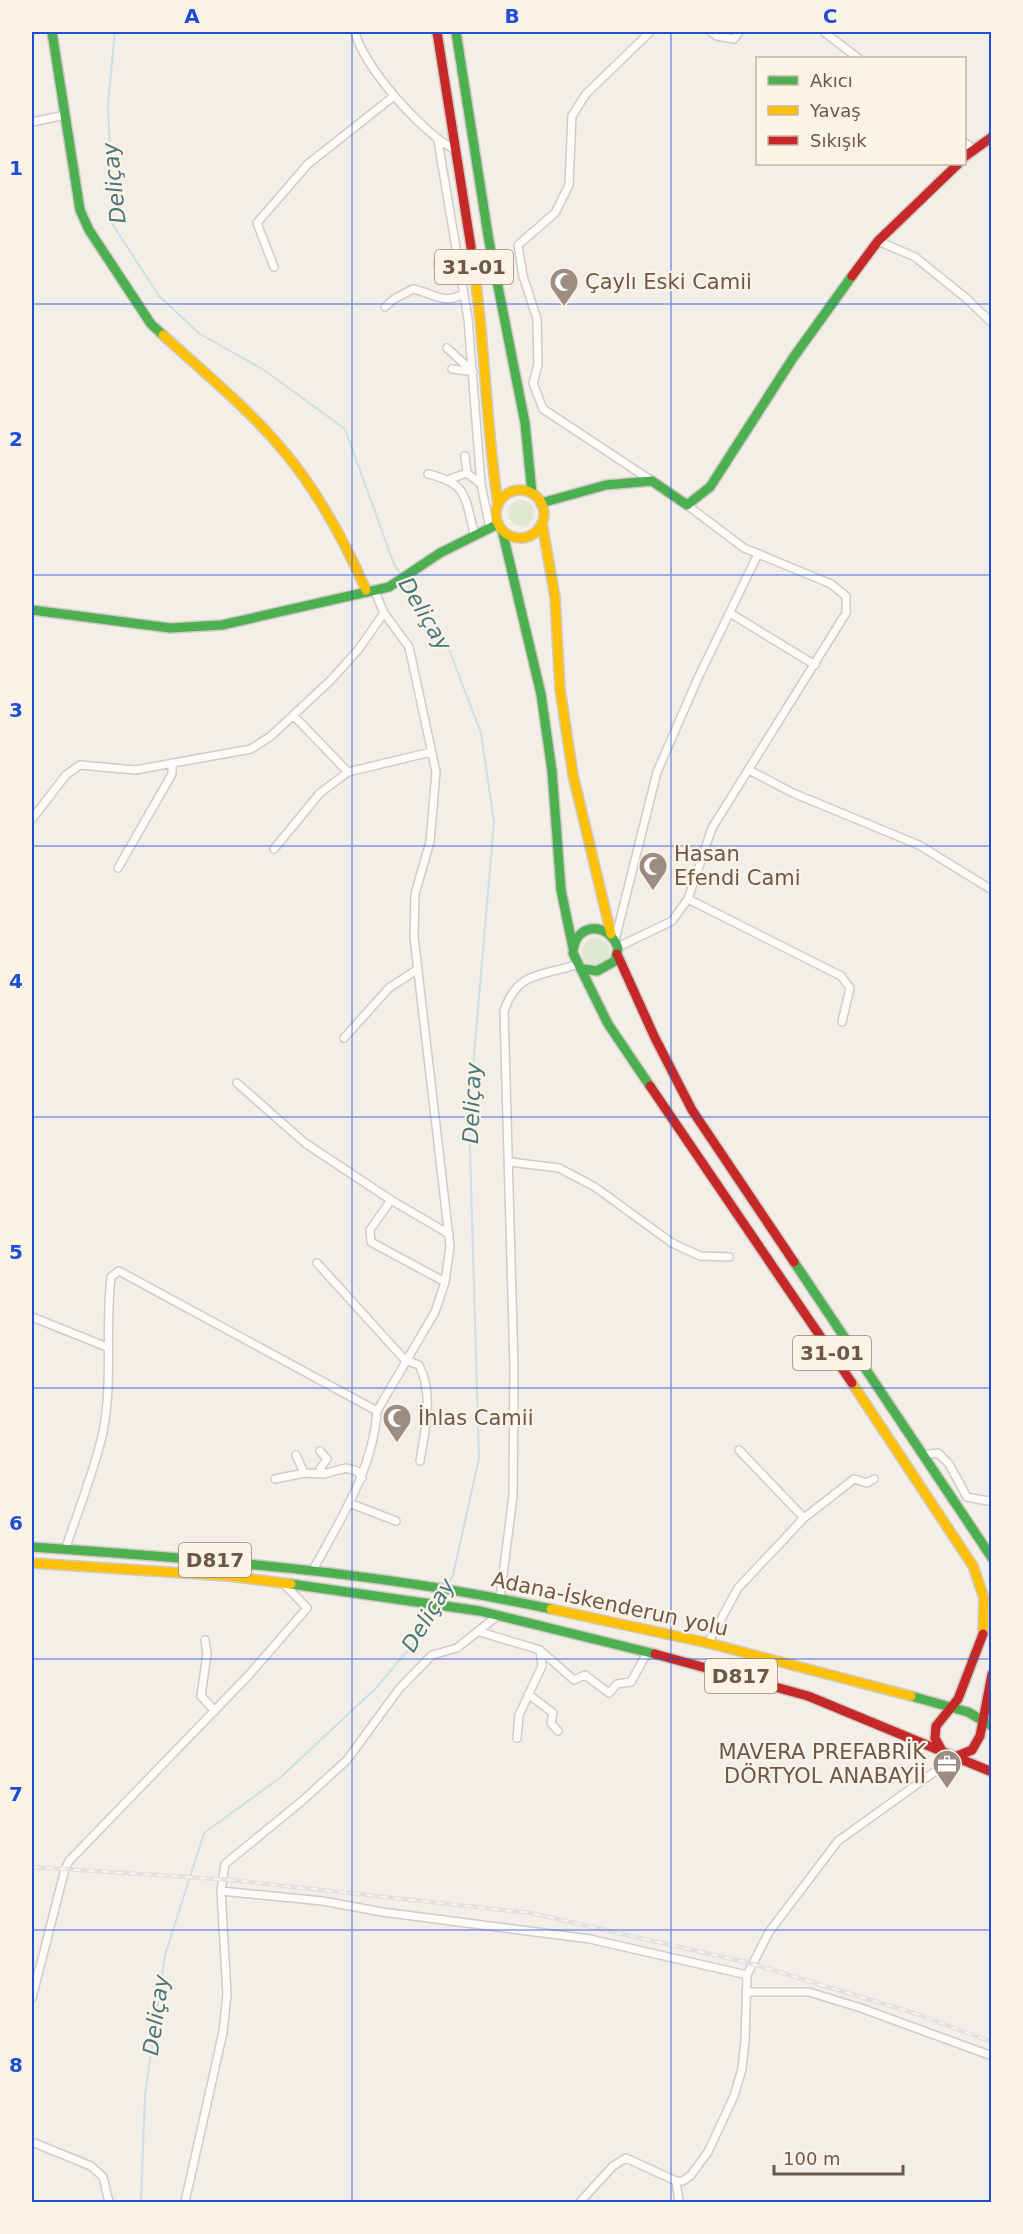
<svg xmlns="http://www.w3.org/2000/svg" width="1023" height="2234" viewBox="0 0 1023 2234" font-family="'DejaVu Sans',sans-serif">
<rect width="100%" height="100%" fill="#f3eee7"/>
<!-- grass -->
<path fill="#e0e8d2" d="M508 513a13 13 0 1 1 26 0a13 13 0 1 1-26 0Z
M582 952a14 14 0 1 1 28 0a14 14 0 1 1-28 0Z"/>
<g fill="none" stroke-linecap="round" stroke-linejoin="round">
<!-- stream -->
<path stroke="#cae0e2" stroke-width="2" d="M115,32l-7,72 5,121 46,71 41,38 64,36 81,59 49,135 8,12
M405,581l42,63 34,89 13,89 -25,292 10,344 -26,117 -5,10
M141,2202l4,-107 20,-140 39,-122 77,-56 95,-89 38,-45 20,-35"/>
<!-- street casing -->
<g stroke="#d2cbc6" stroke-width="10">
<path id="street" d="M355,32c8,34 68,102 99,117
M650,32l-64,62 -14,22 -3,69 -14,28 -37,32 5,31 14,43 1,46 -5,18 10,26 109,72
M711,32l6,4 17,3 5,-7
M824,32l34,26
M32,122l33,-7
M438,141l30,178 13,165
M964,142l9,7
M878,241l37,16 51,41 26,25
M438,265l21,-2
M274,267l-17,-44 51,-59 86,-68
M385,307l9,-8 19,-10c20,4 32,17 51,4
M447,348l26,24
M452,369l17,2
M467,473l14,11 9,44
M428,474c42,10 36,24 47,62
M450,479l17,-6 -2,-17
M730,613l85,52
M749,770l44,23 126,52 73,45
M348,772l83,-20
M32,819l34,-44 14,-10 55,5 116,-21 20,-13 60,-56 27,-30 26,-37
M274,849l46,-56 28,-21 -55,-57
M118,868l54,-94v-11
M688,899l153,77 9,12 -8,34
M615,940l42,-168 41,-94 60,-124
M618,947l54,-26 16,-22 24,-71 134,-215v-17l-15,-12 -87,-36 -57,-43
M344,1038l45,-50 29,-19
M237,1083l68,60 86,57 58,34
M510,1162l49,6 36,19 77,56 28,13 29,1
M391,1200l-21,30 1,12 74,40
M317,1263l88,97 14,5c15,29 6,65 1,96
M32,1317l75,30
M320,1451l7,8 -7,10 4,5
M296,1455l8,18
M924,1455l14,-2 11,11 18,33 21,4 4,-2
M275,1479l29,-6 20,1 22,-6 11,3 5,7
M349,1503l47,18
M804,1518l50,-39 13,4 7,-4
M65,1550c13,-39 29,-78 38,-118 10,-50 2,-104 8,-155l8,-6 258,140
M313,1570c27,-50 60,-100 64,-159l58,-99 10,-30 5,-36 -36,-309 1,-43 15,-52 6,-70 -27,-125 -25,-34 -10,-24
M500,1598l13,-102 1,-129 -10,-356c14,-41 37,-34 74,-47
M480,1632l60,18 2,16 -23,49 -2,23
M205,1640l2,14 -6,42 14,15
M708,1643l30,-55 66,-70 -65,-68
M540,1650l34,30 11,-5 24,18 8,-9 14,-2 16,-29
M528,1694l25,19 -2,10 7,8
M221,1891l102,10 59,11 208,27 157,36
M746,1992h63l52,16 131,48
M32,1998l33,-129 4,-8 179,-185 59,-68 -23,-24
M32,2142l59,24 12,11 6,25
M676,2181l3,21
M185,2202l38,-170 4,-38 -6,-103 4,-27 77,-63 45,-41 52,-71 33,-34 25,-7 40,-32
M580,2202l33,-36 13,-8 50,23h7l8,-6 17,-23 26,-56 8,-27 3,-28 2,-66 22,-43 69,-91 117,-84"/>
</g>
<!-- fast casing -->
<g stroke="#d2cac4" stroke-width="12">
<path id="fast" d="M52,32l28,178 9,20 62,94 12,11
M456,32l33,209 36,182 7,70
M541,503l65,-18 46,-4 35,24 23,-18 83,-129 59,-82
M502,530l39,164 11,77 9,119 12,58
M32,610l138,18 52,-3 167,-38 51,-34 58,-29
M583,969l14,2 18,-10 3,-13c-10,-28 -44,-25 -45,5l35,71 42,62
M794,1262l198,296
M32,1547c174,12 348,25 519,62
M291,1584l189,27 175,43
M911,1696l57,16 24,14"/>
</g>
<!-- slow casing -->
<g stroke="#d2cac4" stroke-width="12">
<path id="slow" d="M471,247c14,85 14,172 27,257
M163,335c40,37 84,72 119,114 35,41 62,91 84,141
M496 514a24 24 0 1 1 48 0a24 24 0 1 1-48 0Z
M542,523l13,74 5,92 13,86 38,159
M852,1383l121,183 11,32 -1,36
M32,1563l196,13 63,8
M551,1609l157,34 203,53"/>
</g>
<!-- jam casing -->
<g stroke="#d2cac4" stroke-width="12">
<path id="jam" d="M437,32l34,215
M964,157l28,-20
M852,276l26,-35 80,-77
M617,954l38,84 37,72 102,152
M650,1086l202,297
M655,1654l153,42 184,76
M942,1751l-7,-13 1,-12 22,-27 25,-65
M957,1756l15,-6 8,-14 12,-62"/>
</g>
<!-- street -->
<use href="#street" stroke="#fdfcfb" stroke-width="7"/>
<!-- fast -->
<use href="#fast" stroke="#4caf50" stroke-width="9"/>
<!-- slow -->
<use href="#slow" stroke="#ffc107" stroke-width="9"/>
<!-- jam -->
<use href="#jam" stroke="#c62828" stroke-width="9"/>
<!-- rail casing -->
<g stroke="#e3e0e3" stroke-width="4.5">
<path id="rail" d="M32,1867l200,13 299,33 218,50 168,51 75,28"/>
</g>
<!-- rail -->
<use href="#rail" stroke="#fdf4e6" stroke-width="2" stroke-dasharray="7" stroke-linecap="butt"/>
</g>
<!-- grid -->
<path fill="none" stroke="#1d4ed8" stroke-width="1.5" stroke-opacity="0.55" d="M352,32v2170M671,32v2170M32,304h960M32,575h960M32,846h960M32,1117h960M32,1388h960M32,1659h960M32,1930h960"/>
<!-- icons -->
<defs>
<g id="mosque-pin" transform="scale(1.5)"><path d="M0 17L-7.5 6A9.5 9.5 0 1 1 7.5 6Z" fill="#9c8c82" stroke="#fdf4e6"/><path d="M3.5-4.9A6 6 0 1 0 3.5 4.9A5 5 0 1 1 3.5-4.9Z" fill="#fff"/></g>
<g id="office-pin" transform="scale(1.5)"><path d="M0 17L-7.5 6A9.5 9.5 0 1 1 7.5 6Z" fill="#9c8c82" stroke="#fdf4e6"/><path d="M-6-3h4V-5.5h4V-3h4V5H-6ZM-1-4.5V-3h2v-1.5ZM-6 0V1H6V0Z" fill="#fff"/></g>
</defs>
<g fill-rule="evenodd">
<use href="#mosque-pin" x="564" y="282"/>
<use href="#mosque-pin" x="653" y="866"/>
<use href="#mosque-pin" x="397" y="1418"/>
<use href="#office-pin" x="947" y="1764"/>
</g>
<g text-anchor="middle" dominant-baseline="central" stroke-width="4.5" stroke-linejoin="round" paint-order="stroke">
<!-- shield labels -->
<g fill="#fdf4e6" stroke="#98867a" stroke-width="1.5">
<rect x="435" y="250" width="78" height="34" rx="4.5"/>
<rect x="793" y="1336" width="78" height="34" rx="4.5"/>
<rect x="179" y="1543" width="72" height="34" rx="4.5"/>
<rect x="705" y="1659" width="72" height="34" rx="4.5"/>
</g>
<g font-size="20" font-weight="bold" fill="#6d574b">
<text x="474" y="267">31-01</text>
<text x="832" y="1353">31-01</text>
<text x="215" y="1560">D817</text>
<text x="741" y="1676">D817</text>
</g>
<!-- poi labels -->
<g font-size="21" fill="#6d574b" stroke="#fdf4e6" text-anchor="start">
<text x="585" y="282">Çaylı Eski Camii</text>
<text x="674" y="854">Hasan<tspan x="674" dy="24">Efendi Cami</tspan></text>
<text x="418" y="1418">İhlas Camii</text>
<text x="926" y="1752" text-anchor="end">MAVERA PREFABRİK<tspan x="926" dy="24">DÖRTYOL ANABAYİİ</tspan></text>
</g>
<!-- street labels -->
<g font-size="21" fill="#6d574b" stroke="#fdf4e6">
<text transform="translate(610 1604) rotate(12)">Adana-İskenderun yolu</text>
</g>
<!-- water labels -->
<g font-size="22" font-style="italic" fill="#47767f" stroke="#fdf4e6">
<text transform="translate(114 183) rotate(-96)">Deliçay</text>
<text transform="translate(425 614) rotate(59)">Deliçay</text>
<text transform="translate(472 1103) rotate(-88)">Deliçay</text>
<text transform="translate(428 1615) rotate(-59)">Deliçay</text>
<text transform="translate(156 2015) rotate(-82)">Deliçay</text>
</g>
</g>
<!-- border -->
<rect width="1023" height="2234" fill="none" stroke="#fdf4e6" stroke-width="66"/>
<!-- legend -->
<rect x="756" y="57" width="210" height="108" fill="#fdf4e6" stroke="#c3b5a8" stroke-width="1.5"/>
<rect x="768" y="76" width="30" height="9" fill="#4caf50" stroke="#c3b5a8" stroke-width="1.5"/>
<text x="810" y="87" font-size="18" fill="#6d574b">Akıcı</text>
<rect x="768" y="106" width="30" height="9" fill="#ffc107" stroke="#c3b5a8" stroke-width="1.5"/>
<text x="810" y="117" font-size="18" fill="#6d574b">Yavaş</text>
<rect x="768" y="136" width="30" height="9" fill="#c62828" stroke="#c3b5a8" stroke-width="1.5"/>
<text x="810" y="147" font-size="18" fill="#6d574b">Sıkışık</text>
<!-- scale -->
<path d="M774 2165v9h129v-9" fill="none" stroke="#6d574b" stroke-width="3"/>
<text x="783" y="2165" font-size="18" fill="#6d574b" stroke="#fdf4e6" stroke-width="4.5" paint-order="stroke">100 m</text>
<rect x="33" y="33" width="957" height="2168" fill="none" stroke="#1d4ed8" stroke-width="2"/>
<g font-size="20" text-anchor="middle" font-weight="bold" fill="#1d4ed8">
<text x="192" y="23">A</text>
<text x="512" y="23">B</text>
<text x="830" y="23">C</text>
<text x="16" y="175">1</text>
<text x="16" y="446">2</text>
<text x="16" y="717">3</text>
<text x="16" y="988">4</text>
<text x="16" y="1259">5</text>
<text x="16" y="1530">6</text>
<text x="16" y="1801">7</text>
<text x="16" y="2072">8</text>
</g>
</svg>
